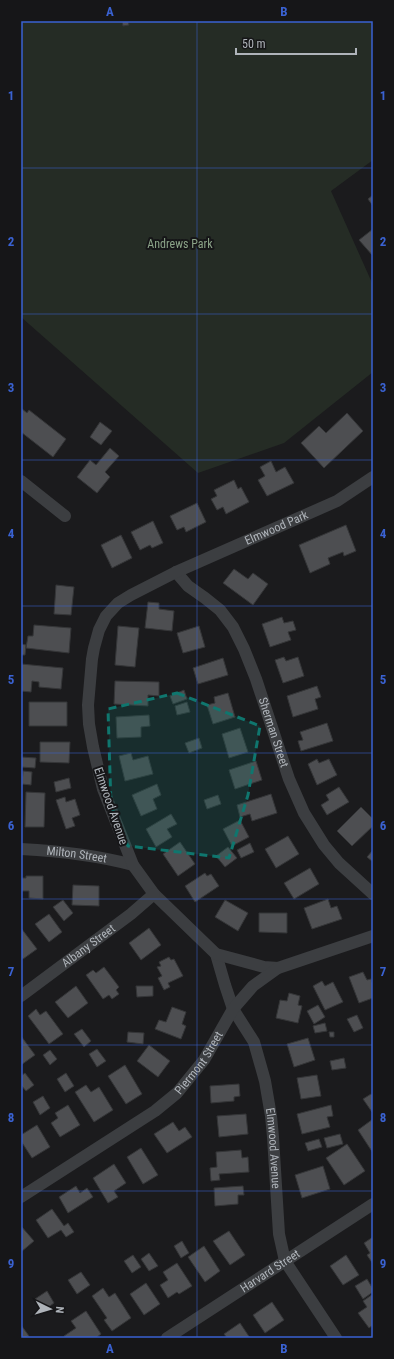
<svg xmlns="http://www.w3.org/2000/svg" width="394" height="1359" viewBox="0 0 394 1359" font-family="'Roboto Condensed',sans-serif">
<rect width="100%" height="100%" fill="#1b1b1d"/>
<!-- green -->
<path fill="#252c25" d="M21,21h352v139l-42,31 42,94v87l-89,71 -86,30 -177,-156z"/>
<!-- building -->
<path fill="#4d4e51" stroke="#353638" d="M122,21h6l1,4 -6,1z
M373,195v11l-5,-7z
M373,229v27l-14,-16z
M21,408l6,5 2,-3 37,29 -13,18 -32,-25z
M347,413l16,18 -39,37 -23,-25 18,-17 7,7z
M100,422l12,9 -11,14 -11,-8z
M110,448l9,8 -14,16 5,5 -13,16 -20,-16 13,-17 6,5z
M271,461l5,11 9,-5 9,16 -27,13 -9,-16 7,-4 -5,-9z
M234,480l4,9 3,-2 8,15 -23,12 -3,-7 -6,3 -6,-11 6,-3 -3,-6z
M197,503l9,19 -20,10 -2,-5 -7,3 -7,-14z
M153,521l10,22 -11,5 -2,-3 -10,5 -9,-18z
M346,525l10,26 -12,5 -1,-4 -15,6 2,6 -20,9 -11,-28z
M121,535l11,23 -20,10 -11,-23z
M234,569l14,10 5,-6 15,11 -15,21 -30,-22z
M56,585l18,2 -3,28 -17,-1z
M148,602l11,1v6l15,2 -2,20 -27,-3z
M282,617l2,6 9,-2 3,9 -8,2 3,8 -21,7 -8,-23z
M34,625l37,3 -2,25 -43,-5 2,-12h5z
M118,626l21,2 -4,39 -20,-2z
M199,626l6,21 -22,6 -6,-20z
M21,644l5,1 -1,10h-4z
M284,657l2,4 12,-4 6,19 -21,7 -8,-23z
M223,658l5,17 -30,9 -5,-16z
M21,664l42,4 -2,21 -22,-2v-5l-7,-1 -1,11 -10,-1z
M115,681l44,1v14l-11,-1v11l-34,-2z
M317,686l4,11 -6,2 3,10 -25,8 -6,-21z
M184,690l3,9 -14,5 -3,-8z
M228,693l7,24 -22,7 -6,-19 8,-2 -1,-6z
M29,702h38v24h-38z
M187,702l3,10 -13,3 -2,-9z
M149,715l1,11 -9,1v10l-24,1 -1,-21z
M327,723l6,18 -32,10 -3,-10 5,-1 -3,-8z
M240,728l8,24 -19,6 -7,-24z
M199,738l3,10 -13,5 -4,-10z
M40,742h30l-1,21 -29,-1z
M131,753l2,7 15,-4 5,18 -28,7 -6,-25z
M21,757l15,1 -1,10 -14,-1z
M317,759l2,4 10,-4 8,16 -20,10 -9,-21z
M256,761l6,19 -27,9 -6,-19z
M23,771l9,1 -1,13 -9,-1z
M69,778l2,10 -15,4 -2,-10z
M157,784l4,11 -8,4 4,10 -16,7 -9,-21z
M339,787l10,15 -22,13 -6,-10 8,-5 -3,-5z
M26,792l19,1 -1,34h-19z
M271,794l6,19 -25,8 -2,-7 -10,3 -3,-12z
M218,795l3,9 -14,5 -3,-9z
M65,797l1,5 9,-3 5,16 -8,3 3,8 -9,3 -10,-29z
M361,807l12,12v7l-21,20 -15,-15z
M171,814l6,10 -10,5 5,8 -16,10 -10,-18z
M240,820l9,17 -17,9 -9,-17z
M288,836l11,18 -23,14 -11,-19z
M180,842l15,22 -17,12 -15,-22z
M250,843l4,9 -13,6 -4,-8z
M228,847l9,11 -12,9 -9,-11z
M373,850v12l-6,-5z
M310,868l9,16 -25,15 -10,-16z
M205,873l2,3 4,-2 8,12 -24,16 -10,-16z
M26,876h17v23l-14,-1v-7h-8v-13h5z
M73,885l26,1v20l-27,-1z
M328,899l3,9 6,-2 5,13 -30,10 -8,-21z
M63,900l10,13 -9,8 -11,-14z
M225,900l23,13 -10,18 -23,-14z
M259,913h28v20l-28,-1z
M49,914l13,18 -13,10 -14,-18z
M21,928l16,21 -14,10 -2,-3z
M149,928l12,17 -20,15 -12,-17z
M169,957l2,3 3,-1 9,17 -15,7 2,4 -6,3 -6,-12 4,-2 -5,-9 4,-1 -2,-4z
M104,967l15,20 -3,3 3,4 -7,5 -3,-4 -6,4 -17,-24 7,-5 3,3z
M363,972l4,8 4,-1 2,6v13l-14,5 -10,-26z
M322,981l3,5 8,-4 10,20 -18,8 -12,-24z
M76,986l12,17 -20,15 -13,-16z
M136,986h17v10l-16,1z
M289,993l11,3 -2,9 4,1 -4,17 -22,-5 4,-18 7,1z
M318,1005l7,12 -11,7 -7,-13z
M172,1007l14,5 -4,12 4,2 -5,13 -26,-10 4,-9 7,2z
M36,1009l4,6 6,-4 17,23 -14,10 -21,-28z
M357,1015l6,13 -9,4 -7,-13z
M325,1023l2,8 -12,2 -2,-7z
M82,1029l9,12 -7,6 -10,-13z
M128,1032l16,1 -1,11 -16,-2z
M329,1032h5v5h-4z
M21,1036l14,19 -14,10z
M308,1038l7,22 -21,7 -7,-23z
M149,1045l21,16 -12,16 -21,-16z
M97,1049l9,12 -9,6 -8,-13z
M50,1050l7,9 -7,6 -7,-10z
M344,1058l2,10 -14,2 -2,-9z
M125,1065l17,29 -16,10 -18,-28z
M25,1073l9,12 -8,6 -5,-6v-9z
M66,1073l8,13 -9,6 -8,-13z
M317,1075l4,21 -20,3 -4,-21z
M239,1084l1,12 -6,1v4l-23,2 -1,-17z
M86,1085l5,7 8,-5 14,23 -19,12 -19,-30z
M371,1094l2,2 -1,16 -9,-13z
M43,1096l7,12 -10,7 -7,-13z
M68,1105l12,20 -20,12 -9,-14 7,-5 -3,-5z
M331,1105l2,11 -6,1 3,10 -28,7 -5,-20z
M246,1114l2,20 -29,3 -2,-21z
M373,1119v34l-15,-23z
M173,1122l6,9 6,-4 7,10 -25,16 -13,-19z
M37,1125l13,22 -18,11 -11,-17v-6z
M340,1134l3,10 -16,4 -3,-10z
M319,1139l3,8 -14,4 -3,-8z
M347,1144l18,27 -21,14 -18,-27z
M141,1148l17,27 -15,9 -16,-27z
M241,1150l1,8 6,-1 1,15 -30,2 1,6 -9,1 -1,-13 7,-1 -1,-15z
M114,1164l12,19 -12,8 4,6 -10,6 -15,-25z
M323,1166l7,23 -28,9 -7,-23z
M76,1186l4,7 7,-5 6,9 -25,16 -9,-16z
M243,1186l1,9h-6v9l-23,2 -1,-18z
M52,1209l12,17 4,-3 6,9 -8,5 -5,-7 -13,8 -12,-18z
M21,1226l13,15 -13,11z
M229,1231l16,24 -15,10 -17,-24z
M373,1237v27l-6,-9 3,-2 -6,-10z
M182,1241l7,12 -8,5 -7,-12z
M204,1246l16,25 -15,11 -17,-25z
M149,1253l9,13 -9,5 -8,-12z
M133,1255l8,12 -9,6 -8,-12z
M346,1255l13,20 -16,10 -13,-19z
M177,1263l15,23 -13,8 -2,-2 -9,6 -8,-13 8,-5 -5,-8z
M81,1272l9,13 -13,9 -9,-14z
M367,1279l6,10v3l-10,7 -8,-13z
M146,1283l14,21 -16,11 -14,-21z
M103,1288l6,9 6,-4 16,25 -19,13 -8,-11 3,-2 -15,-22z
M47,1291l7,12 -11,8 -8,-12z
M373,1294v31l-4,3 -11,-15 9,-6 -4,-6z
M272,1302l12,18 -19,13 -12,-18z
M86,1311l15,23 -5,4h-31l-1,-2 12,-8 -5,-7z
M240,1323l10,15h-23l-3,-4z
M21,1325l8,11 -4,2h-4z"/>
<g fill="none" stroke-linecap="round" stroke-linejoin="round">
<!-- minor -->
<g stroke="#3c3e41" stroke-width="12">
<path d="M21,481l44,35"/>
<path id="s1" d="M176,572l12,14 17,12 15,12 13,17 11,22 12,30 33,100 15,34 20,32 15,18 34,31"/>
<path id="s2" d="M21,849c38,2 75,6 112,16"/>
<path id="s3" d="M216,954l9,31 8,24 21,33 11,39 6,35 2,21 6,97 6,27 51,77"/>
<path id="s4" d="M278,968l-14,-1 -48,-13 -62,-60 -21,-29 -30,-76 -10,-42 -4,-23 -1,-19 4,-46 2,-11 5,-18 7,-14 12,-13 13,-8 45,-23 161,-71 36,-24"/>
<path id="s5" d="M21,996l110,-82 23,-20"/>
<path id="s6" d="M21,1197l134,-86 22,-18 27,-33 29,-51 20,-23 25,-18 95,-32"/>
</g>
<!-- tertiary -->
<path stroke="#3c3e41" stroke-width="12" id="s7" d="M167,1338l206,-134"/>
</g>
<!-- marked area -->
<path fill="#0f766e" fill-opacity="0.2" stroke="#0f766e" stroke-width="3" stroke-dasharray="8 5" stroke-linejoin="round" d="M177,693l83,33 -12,69 -19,63 -101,-12 -17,-40 -3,-97z"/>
<!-- grid -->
<path fill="none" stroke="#3a62d2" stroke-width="1" stroke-opacity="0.55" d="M197,21v1317M21,168h352M21,314h352M21,460h352M21,606h352M21,753h352M21,899h352M21,1045h352M21,1191h352"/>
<g text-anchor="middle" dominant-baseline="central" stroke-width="4" stroke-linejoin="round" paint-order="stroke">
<!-- park labels -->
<g font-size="12" fill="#8ba388" stroke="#161618">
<text x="180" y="244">Andrews Park</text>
</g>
<!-- street labels -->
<g font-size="12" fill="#afb4ba" stroke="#161618">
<text stroke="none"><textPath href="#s4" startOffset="638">Elmwood Park</textPath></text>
<text stroke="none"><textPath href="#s1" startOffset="193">Sherman Street</textPath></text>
<text transform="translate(111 806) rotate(71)">Elmwood Avenue</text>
<text stroke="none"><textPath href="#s2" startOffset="56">Milton Street</textPath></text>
<text stroke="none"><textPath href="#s5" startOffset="84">Albany Street</textPath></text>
<text stroke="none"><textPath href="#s6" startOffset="225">Piermont Street</textPath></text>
<text stroke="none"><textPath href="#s3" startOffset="205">Elmwood Avenue</textPath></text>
<text stroke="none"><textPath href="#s7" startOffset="123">Harvard Street</textPath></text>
</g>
</g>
<!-- border -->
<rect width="394" height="1359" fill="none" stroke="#161618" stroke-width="44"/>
<!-- north arrow -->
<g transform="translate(50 1309) rotate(95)" stroke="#161618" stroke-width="3" paint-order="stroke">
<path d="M0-3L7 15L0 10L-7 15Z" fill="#afb4ba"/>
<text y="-6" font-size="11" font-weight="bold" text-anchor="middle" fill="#afb4ba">N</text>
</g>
<!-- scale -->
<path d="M236 48v6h120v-6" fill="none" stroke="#afb4ba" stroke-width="2"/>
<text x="242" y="48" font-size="12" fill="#afb4ba" stroke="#161618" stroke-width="3" paint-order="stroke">50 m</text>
<rect x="22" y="22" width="350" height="1315" fill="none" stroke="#3a62d2" stroke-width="1.5"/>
<g font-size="13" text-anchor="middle" font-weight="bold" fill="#3a62d2">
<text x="110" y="16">A</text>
<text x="284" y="16">B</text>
<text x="11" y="100">1</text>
<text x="383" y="100">1</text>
<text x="11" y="246">2</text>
<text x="383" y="246">2</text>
<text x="11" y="392">3</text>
<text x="383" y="392">3</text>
<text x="11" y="538">4</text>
<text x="383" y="538">4</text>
<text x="11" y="684">5</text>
<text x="383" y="684">5</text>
<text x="11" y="830">6</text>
<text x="383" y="830">6</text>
<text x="11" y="976">7</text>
<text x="383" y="976">7</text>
<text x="11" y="1122">8</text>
<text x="383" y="1122">8</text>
<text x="11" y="1268">9</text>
<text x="383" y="1268">9</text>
<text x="110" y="1353">A</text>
<text x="284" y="1353">B</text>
</g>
</svg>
